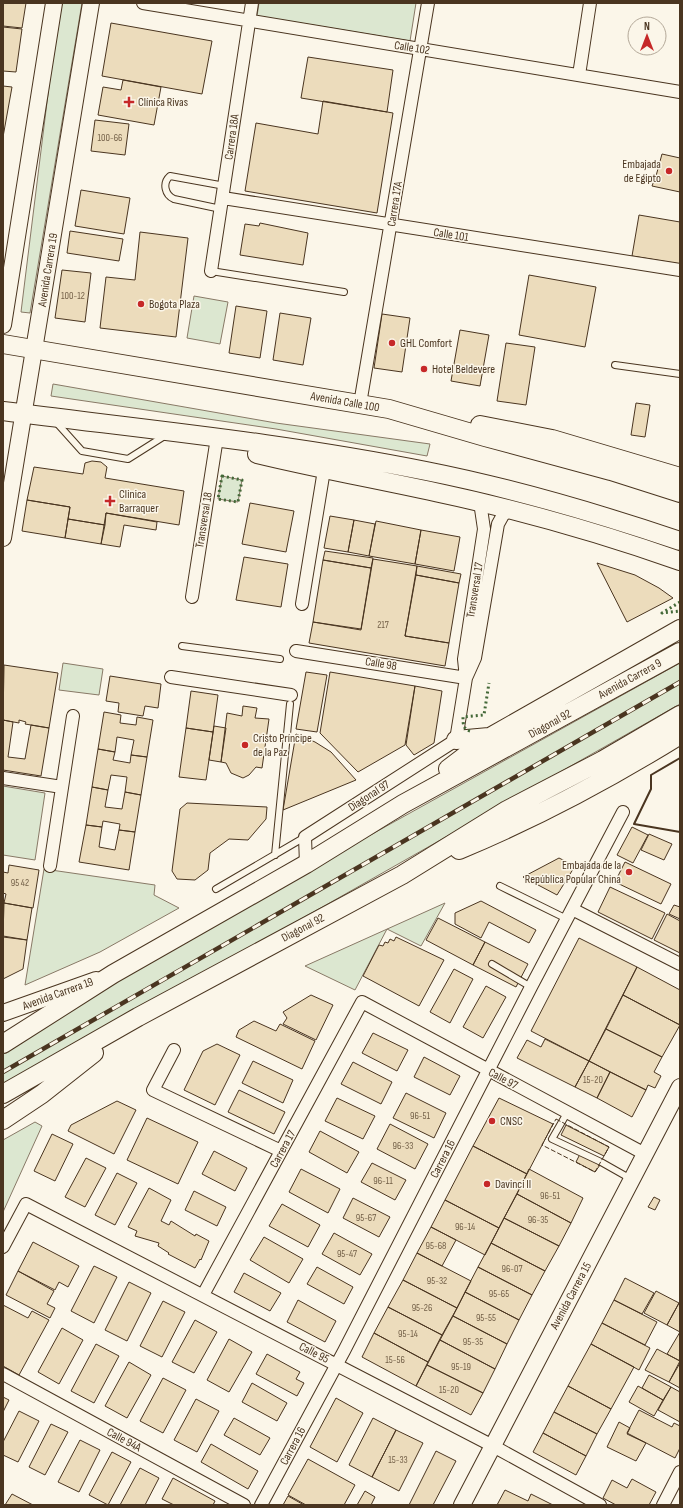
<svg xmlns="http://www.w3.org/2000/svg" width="683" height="1508" viewBox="0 0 683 1508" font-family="'Sofia Sans Condensed',sans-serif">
<rect width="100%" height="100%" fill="#fbf6e9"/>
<!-- green -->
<path fill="#dce7d0" stroke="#887966" d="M62,3h20l-52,310 -9,-1 29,-234z
M259,3h157l-6,38 -153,-25z
M194,296l34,6 -8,42 -33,-6z
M53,384l223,39 154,21 -3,12 -151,-27 -225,-33z
M222,476l20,4 -4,22 -20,-3z
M63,663l40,6 -4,26 -40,-5z
M680,663v41l-354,201 -323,179v-30l93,-61 224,-130z
M3,786l42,7 -10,67 -32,-5z
M44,869l111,16 -1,10 25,13 -79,44 -75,33z
M445,903l-24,43 -34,-17 -32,61 -50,-24z
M35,1122l7,4 -39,86v-72z"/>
<!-- building -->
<path fill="#ecdcbc" stroke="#4a3520" d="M3,3h23l-4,25 -19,-2z
M111,23l101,18 -10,53 -100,-18z
M3,27l19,2 -6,43 -13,-1z
M308,57l85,13 -6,42 -86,-14z
M123,80l38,7 -7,38 -56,-10 5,-28 18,3z
M3,86l9,1 -9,50z
M323,101l70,12 -16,100 -132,-22 11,-68 62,11z
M95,120l34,4 -4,31 -34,-4z
M662,154l18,4v34l-28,-6 2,-5 6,1 1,-5 -5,-1z
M81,190l49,8 -6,36 -49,-8z
M639,215l41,7v42l-48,-8z
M260,223l48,10 -5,32 -63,-10 5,-31 14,2z
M70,231l53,8 -4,22 -52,-8z
M140,232l48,6 -12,99 -76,-9 6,-51 29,3z
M62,270l29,3 -6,49 -30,-4z
M529,275l67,12 -11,60 -66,-12z
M236,306l31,5 -7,47 -31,-5z
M280,313l31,5 -8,47 -30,-5z
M382,314l28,4 -8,54 -28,-4z
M460,330l29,5 -9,51 -29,-5z
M506,343l29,4 -9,58 -29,-4z
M636,403l14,2 -5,32 -14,-2z
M92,461l9,1 6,5 -2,11 79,13 -5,34 -73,-12 -1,12 -37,-6 2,-12 -43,-7 7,-33 49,7 2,-11z
M27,500l43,7 -5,31 -43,-7z
M250,503l44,8 -8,41 -44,-8z
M106,513l51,9 -1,8 -32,-5 -4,22 -19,-3z
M330,516l24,4 -6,32 -24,-4z
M68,519l37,6 -4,19 -36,-6z
M354,520l21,4 -6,32 -21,-4z
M376,521l45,9 -6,34 -46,-8z
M421,530l39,7 -6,34 -39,-7z
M325,551l48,7 -2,10 -48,-8z
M244,557l44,7 -7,43 -45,-7z
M373,559l44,7 -12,70 44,7 -4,23 -136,-23 4,-21 48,8z
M323,560l48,8 -10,61 -48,-7z
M597,563l38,12 24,13 14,10 -46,24z
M417,566l44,8 -2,9 -43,-8z
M416,575l43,8 -10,60 -44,-7z
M4,665l54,8 -9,55 -24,-4 1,-2 -7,-2v3l-16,-3z
M306,672l21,3 -10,57 -21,-3z
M330,672l85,14 -10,59 -47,27 -38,-39z
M110,676l51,8 -3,24 -13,-2 -2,10 -25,-4 1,-9 -13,-2z
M415,686l27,5 -8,52 -20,12 -8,-10z
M191,691l27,4 -5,37 -27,-4z
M243,706l14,2 -2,10 14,1 -7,49 -6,-1 -7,8 -6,3 -12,-5 -5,-10 -5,-1 6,-49 15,3z
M104,712l17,3 -1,8 16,2 1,-8 16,3 -6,37 -16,-2 3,-15 -17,-3 -2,15 -17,-3z
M3,720l10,2 -5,35 17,2 6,-34 18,3 -8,48 -38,-6z
M214,726l12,2 -5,34 -12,-2z
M186,728l27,4 -7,48 -27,-3z
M296,734l19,8 16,10 25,28 -73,30z
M98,749l17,3 -2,8 17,3 1,-8 16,2 -6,38 -16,-3 2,-15 -16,-2 -3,15 -16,-3z
M92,787l16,3 -3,17 17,2 3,-17 16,3 -6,37 -16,-2 1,-6 -17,-3 -1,6 -16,-2z
M187,803l80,4 -1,12 -18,21 -19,-1 -19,14 -2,17 -13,10 -18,-1 -5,-8 8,-62z
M86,825l16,2 -3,20 16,3 4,-20 16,2 -6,38 -50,-8z
M632,827l16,8 -15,28 -16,-8z
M649,834l23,10 -8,16 -23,-10z
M559,858l16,8 -18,29 -34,-18z
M625,862l46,22 -10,20 -46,-22z
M9,865l30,5 -6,38 -29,-5 2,-9 -3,-1v-21l5,1z
M610,887l55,26 -13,26 -54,-27z
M481,901l55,29 -7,13 -40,-21 -8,16 -26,-14v-11z
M4,903l28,5 -5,32 -24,-4z
M674,905l6,2v12l-11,-5z
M667,914l13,7v32l-26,-13z
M438,918l47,24 -12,23 -47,-25z
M3,937l24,3 -4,29 -20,10z
M396,937l48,23 -25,46 -56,-30 16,-31 4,1 2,-4 3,1 2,-4 4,2z
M579,938l58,29 -48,94 -58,-30z
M485,942l43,22 -12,23 -43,-22z
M637,967l43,23v35l-57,-30z
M454,969l19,10 -23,44 -20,-11z
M486,986l20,11 -23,41 -20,-11z
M311,995l22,10 -17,35 -33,-16 4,-6 -4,-6z
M623,995l57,30 -18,32 -56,-28z
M254,1021l22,10 4,-7 35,17 -13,28 -66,-32 3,-7z
M606,1029l56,28 -8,15 7,4 -6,12 -7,-3 -2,5 -57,-29z
M373,1033l35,17 -11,21 -35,-18z
M545,1039l44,22 -14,26 -58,-29 10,-18 14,7z
M217,1044l23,11 -25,50 -31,-15 19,-39z
M424,1057l36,19 -10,19 -36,-18z
M253,1061l40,19 -10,23 -41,-20z
M589,1061l21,11 -13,26 -22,-11z
M353,1062l39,20 -11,22 -40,-20z
M610,1072l36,18 -14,27 -35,-19z
M239,1090l46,22 -11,22 -46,-22z
M406,1093l40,20 -12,25 -41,-20z
M337,1098l38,18 -12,23 -38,-18z
M499,1098l54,26 -26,50 -54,-28z
M117,1101l19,9 -22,44 -46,-23 3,-6z
M147,1118l51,24 -20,42 -51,-24z
M390,1124l38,20 -13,25 -38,-20z
M566,1125l43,22 -5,9 -43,-21z
M320,1131l39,21 -12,21 -38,-21z
M52,1134l21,10 -18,37 -21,-10z
M473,1146l54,28 -28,54 -54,-28z
M214,1151l33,17 -12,23 -33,-17z
M580,1154l20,11 -5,7 -19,-10z
M86,1158l20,10 -21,39 -20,-10z
M372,1163l34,17 -11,20 -34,-18z
M301,1169l39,20 -12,24 -39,-21z
M529,1169l54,29 -12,25 -54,-29z
M117,1173l20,10 -22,42 -20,-10z
M149,1188l22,12 -10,21 8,4 2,-4 24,15 1,-2 13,7 -8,19 -1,-1 -5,9 -27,-14 1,-1 -11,-7 1,-3 -24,-7 2,-5 -9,-4z
M194,1191l32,16 -9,19 -32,-16z
M517,1194l54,29 -12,23 -55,-28z
M654,1197l6,3 -5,10 -7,-3z
M353,1198l37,19 -11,20 -36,-19z
M445,1200l54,28 -14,27 -54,-28z
M282,1204l38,21 -12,22 -39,-21z
M504,1218l55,28 -14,25 -54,-28z
M431,1227l25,13 -14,26 -25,-13z
M334,1233l38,21 -12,21 -38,-21z
M264,1237l39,22 -14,24 -39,-23z
M33,1242l46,24 -11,21 -9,-5 -4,8 -37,-19z
M491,1243l54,28 -13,24 -54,-28z
M417,1253l54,28 -14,27 -54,-28z
M94,1266l23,11 -23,46 -23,-12z
M317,1267l36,20 -9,17 -37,-20z
M478,1267l54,28 -13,25 -54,-28z
M18,1271l36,20 -7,13 8,4 -5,10 -44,-23z
M244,1273l37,20 -11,18 -36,-19z
M625,1278l29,15 -12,21 -28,-14z
M403,1280l54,28 -15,27 -54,-28z
M129,1282l22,11 -24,48 -22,-11z
M656,1291l23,12 -12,22 -23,-12z
M465,1292l54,28 -12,24 -54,-28z
M298,1300l38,21 -11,21 -38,-20z
M614,1300l43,22 -12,23 -43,-22z
M163,1301l22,11 -23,45 -22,-11z
M679,1303l1,1v28l-13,-7z
M3,1305l25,13 4,-7 17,9 -30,55 -16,-9z
M388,1307l54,28 -14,27 -54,-29z
M453,1316l54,28 -12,25 -55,-29z
M195,1320l22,12 -23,41 -22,-11z
M602,1323l48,25 -11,22 -48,-26z
M62,1328l21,12 -24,44 -21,-12z
M680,1332v29l-13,-7z
M374,1333l54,29 -12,24 -54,-29z
M229,1339l23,13 -23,40 -22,-12z
M440,1340l55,29 -12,24 -56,-28z
M96,1344l23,12 -25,47 -23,-12z
M591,1344l43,23 -23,42 -43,-23z
M657,1349l23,12 -11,21 -24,-12z
M267,1354l33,18 -4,7 8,4 -7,13 -41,-22z
M129,1362l22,13 -24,43 -22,-12z
M680,1363v25l-11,-6z
M427,1365l56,28 -12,22 -55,-29z
M649,1375l22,12 -8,13 -21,-12z
M163,1378l23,12 -23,43 -23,-12z
M252,1383l35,20 -10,18 -35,-19z
M568,1386l43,23 -14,25 -43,-22z
M638,1386l25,14 -9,16 -25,-14z
M671,1387l9,5v30l-22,-12z
M3,1397l6,3 -6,12z
M336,1398l27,15 -26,49 -27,-15z
M196,1399l23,12 -22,41 -23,-12z
M639,1410l33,17 2,-4 6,3v22l-5,10 -48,-25z
M19,1411l20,10 -21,41 -15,-7v-13z
M554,1412l43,22 -11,22 -43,-23z
M234,1418l36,20 -10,17 -36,-20z
M373,1418l23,12 -24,47 -23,-12z
M619,1422l11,6 -3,6 19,9 -10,18 -29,-14z
M51,1424l17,8 -23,43 -16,-8z
M396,1430l27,13 -24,48 -27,-14z
M543,1433l43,23 -10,19 -43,-23z
M80,1440l20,10 -21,42 -21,-10z
M211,1444l47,27 -10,18 -47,-27z
M436,1451l20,10 -23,44h-24z
M112,1452l19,10 -23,43 -19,-10z
M308,1459l47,26 -11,20h-38l-18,-10z
M140,1468l19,10 -14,27h-25z
M173,1478l42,23 -2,4h-39l-12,-6z
M632,1479l24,13 -7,13h-33l-13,-7 9,-18 15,8z
M505,1490l23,11 3,-7 22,11h-56z
M365,1491l10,6 -4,8h-14z
M12,1494l21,11h-28z
M288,1496l16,9h-21z"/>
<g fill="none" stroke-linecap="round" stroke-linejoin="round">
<!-- lane casing -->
<g stroke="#4a3520" stroke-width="8">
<path id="lane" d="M221,209l-47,-10c-9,-4 -12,-16 -4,-23l55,10
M211,271l133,21
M615,365l65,9
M56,422l26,29 46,8 38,-24
M182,646l98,13
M275,855l15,-151
M500,886l67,33
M216,889l89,-52
M492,964l39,23
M567,1113l-15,26 49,23 30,17"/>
</g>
<!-- street casing -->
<g stroke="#4a3520" stroke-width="14">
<path id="street" d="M143,3l537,89
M579,75l11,-72
M223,198l457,72
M211,271l41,-268
M360,404l68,-401
M192,597l24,-153
M302,604l22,-134
M296,651l170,27
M171,677l120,18
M466,678l9,-20 23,-134 5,-9 7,-5
M3,778l59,9
M306,864l-1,-27 151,-97 10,-62 -2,-19 20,-130 -4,-27
M50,866l23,-150
M572,909l108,55
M174,1050l-21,40 128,61
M3,1247l23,-43 467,242 107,59
M203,1295l159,-293 283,152
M3,1374l241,131
M261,1505l83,-154 187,-364 92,-175
M663,1505l17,-33"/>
</g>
<!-- secondary casing -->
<g stroke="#4a3520" stroke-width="18">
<path id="secondary" d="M3,325l51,-322
M3,538l88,-535
M3,1013l93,-33
M462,1505l218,-418"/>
</g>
<!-- primary casing -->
<g stroke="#4a3520" stroke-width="20">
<path id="primary" d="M3,344l386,65 96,28 126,34 69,22
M3,411c140,18 285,32 423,60 86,17 171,42 254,70
M480,425l72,14 128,38
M257,454c62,15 124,26 187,40 79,17 159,40 236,67
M456,740l33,-3
M448,769l42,-32 190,-108
M459,850c77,-32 150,-71 221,-115
M3,1044l110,-70 193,-110 97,-60 277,-152
M3,1094l135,-77 264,-142 105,-65 96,-50 77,-45
M3,1120l39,-26 52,-41"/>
</g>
<!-- lane -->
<use href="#lane" stroke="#fbf6e9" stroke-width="6"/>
<!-- street -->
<use href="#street" stroke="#fbf6e9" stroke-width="12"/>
<!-- secondary -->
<use href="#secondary" stroke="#fbf6e9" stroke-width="16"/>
<!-- primary -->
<use href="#primary" stroke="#fbf6e9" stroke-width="18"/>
<!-- rail casing -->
<g stroke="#4a3520" stroke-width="4.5">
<path id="rail" d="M3,1072l677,-390"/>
</g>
<!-- rail -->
<use href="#rail" stroke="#fbf6e9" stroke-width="3" stroke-dasharray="9" stroke-linecap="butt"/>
<!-- hedge -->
<path stroke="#436837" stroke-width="3" stroke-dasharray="2 3" stroke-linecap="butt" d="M222,476l20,4 -4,22 -20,-3z
M680,602l-18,11 18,-2
M470,731c-7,-2 -7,-7 -7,-14l21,-2 5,-32"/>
<!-- fence -->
<path stroke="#4a3520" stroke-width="1" stroke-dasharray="5 2" stroke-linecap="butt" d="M556,1119l53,28 -14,25 -53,-27z"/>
<!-- wall -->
<path stroke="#4a3520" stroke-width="2" d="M680,758l-29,17v14l-17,35 46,8"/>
</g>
<!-- markers -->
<g fill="#c62828" stroke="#fbf6e9" stroke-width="1.5">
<path d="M127 96h4v4h4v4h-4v4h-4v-4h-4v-4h4z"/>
<circle cx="669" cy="171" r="4"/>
<circle cx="141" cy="304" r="4"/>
<circle cx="392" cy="343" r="4"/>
<circle cx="424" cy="369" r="4"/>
<path d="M108 495h4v4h4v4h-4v4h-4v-4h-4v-4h4z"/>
<circle cx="245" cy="745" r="4"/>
<circle cx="629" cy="872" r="4"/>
<circle cx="492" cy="1121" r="4"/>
<circle cx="487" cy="1184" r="4"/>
</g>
<g text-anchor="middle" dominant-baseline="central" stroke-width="3" stroke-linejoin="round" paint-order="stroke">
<!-- number labels -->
<g font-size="10" fill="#725f47">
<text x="110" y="138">100-66</text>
<text x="73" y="296">100-12</text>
<text x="383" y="625">217</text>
<text x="20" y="883">95 42</text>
<text x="593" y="1080">15-20</text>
<text x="420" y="1116">96-51</text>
<text x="403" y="1146">96-33</text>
<text x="383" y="1181">96-11</text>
<text x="550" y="1196">96-51</text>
<text x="366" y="1218">95-67</text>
<text x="538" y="1220">96-35</text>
<text x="465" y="1227">96-14</text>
<text x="436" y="1246">95-68</text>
<text x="347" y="1254">95-47</text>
<text x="512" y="1269">96-07</text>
<text x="437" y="1281">95-32</text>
<text x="499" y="1294">95-65</text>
<text x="422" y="1308">95-26</text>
<text x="486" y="1318">95-55</text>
<text x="408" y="1334">95-14</text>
<text x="473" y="1342">95-35</text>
<text x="395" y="1360">15-56</text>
<text x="461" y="1367">95-19</text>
<text x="449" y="1390">15-20</text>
<text x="398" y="1460">15-33</text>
</g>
<!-- street labels -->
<g font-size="12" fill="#4a3520" stroke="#fbf6e9">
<text transform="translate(412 48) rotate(9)">Calle 102</text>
<text transform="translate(232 137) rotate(-82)">Carrera 18A</text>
<text transform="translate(395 204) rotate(-81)">Carrera 17A</text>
<text transform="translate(451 235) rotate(9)">Calle 101</text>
<text transform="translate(48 270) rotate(-81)">Avenida Carrera 19</text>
<text transform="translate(345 402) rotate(10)">Avenida Calle 100</text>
<text transform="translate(204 520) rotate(-81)">Transversal 18</text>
<text transform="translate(475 590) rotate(-81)">Transversal 17</text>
<text transform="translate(381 664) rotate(9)">Calle 98</text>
<text transform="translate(630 679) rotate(-29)">Avenida Carrera 9</text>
<text transform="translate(550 724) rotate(-29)">Diagonal 92</text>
<text transform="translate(369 796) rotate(-33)">Diagonal 97</text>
<text transform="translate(303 928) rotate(-28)">Diagonal 92</text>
<text transform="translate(58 994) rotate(-20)">Avenida Carrera 19</text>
<text transform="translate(503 1079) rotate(28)">Calle 97</text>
<text transform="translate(283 1149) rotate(-61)">Carrera 17</text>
<text transform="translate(443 1159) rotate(-63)">Carrera 16</text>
<text transform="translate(571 1296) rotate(-62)">Avenida Carrera 15</text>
<text transform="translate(314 1353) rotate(27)">Calle 95</text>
<text transform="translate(124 1440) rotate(28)">Calle 94A</text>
<text transform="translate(293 1446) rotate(-62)">Carrera 16</text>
</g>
<!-- poi labels -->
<g font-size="12" fill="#4a3520" stroke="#fbf6e9" text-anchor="start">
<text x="138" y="102">Clínica Rivas</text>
<text x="661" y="164" text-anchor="end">Embajada<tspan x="661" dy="14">de Egipto</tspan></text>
<text x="149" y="304">Bogota Plaza</text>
<text x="400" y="343">GHL Comfort</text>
<text x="432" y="369">Hotel Beldevere</text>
<text x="119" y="494">Clinica<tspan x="119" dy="14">Barraquer</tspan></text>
<text x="253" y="738">Cristo Príncipe<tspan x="253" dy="14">de la Paz</tspan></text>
<text x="621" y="865" text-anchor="end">Embajada de la<tspan x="621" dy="14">República Popular China</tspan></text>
<text x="500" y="1121">CNSC</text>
<text x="495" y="1184">Davinci II</text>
</g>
</g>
<!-- border -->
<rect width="683" height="1508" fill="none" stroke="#4a3520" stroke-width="8"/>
<!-- north arrow -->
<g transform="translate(647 36)"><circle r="19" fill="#fbf6e9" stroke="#b4a999"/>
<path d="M0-3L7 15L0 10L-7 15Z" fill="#c62828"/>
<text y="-6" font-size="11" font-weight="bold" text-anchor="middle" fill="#4a3520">N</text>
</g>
</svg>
